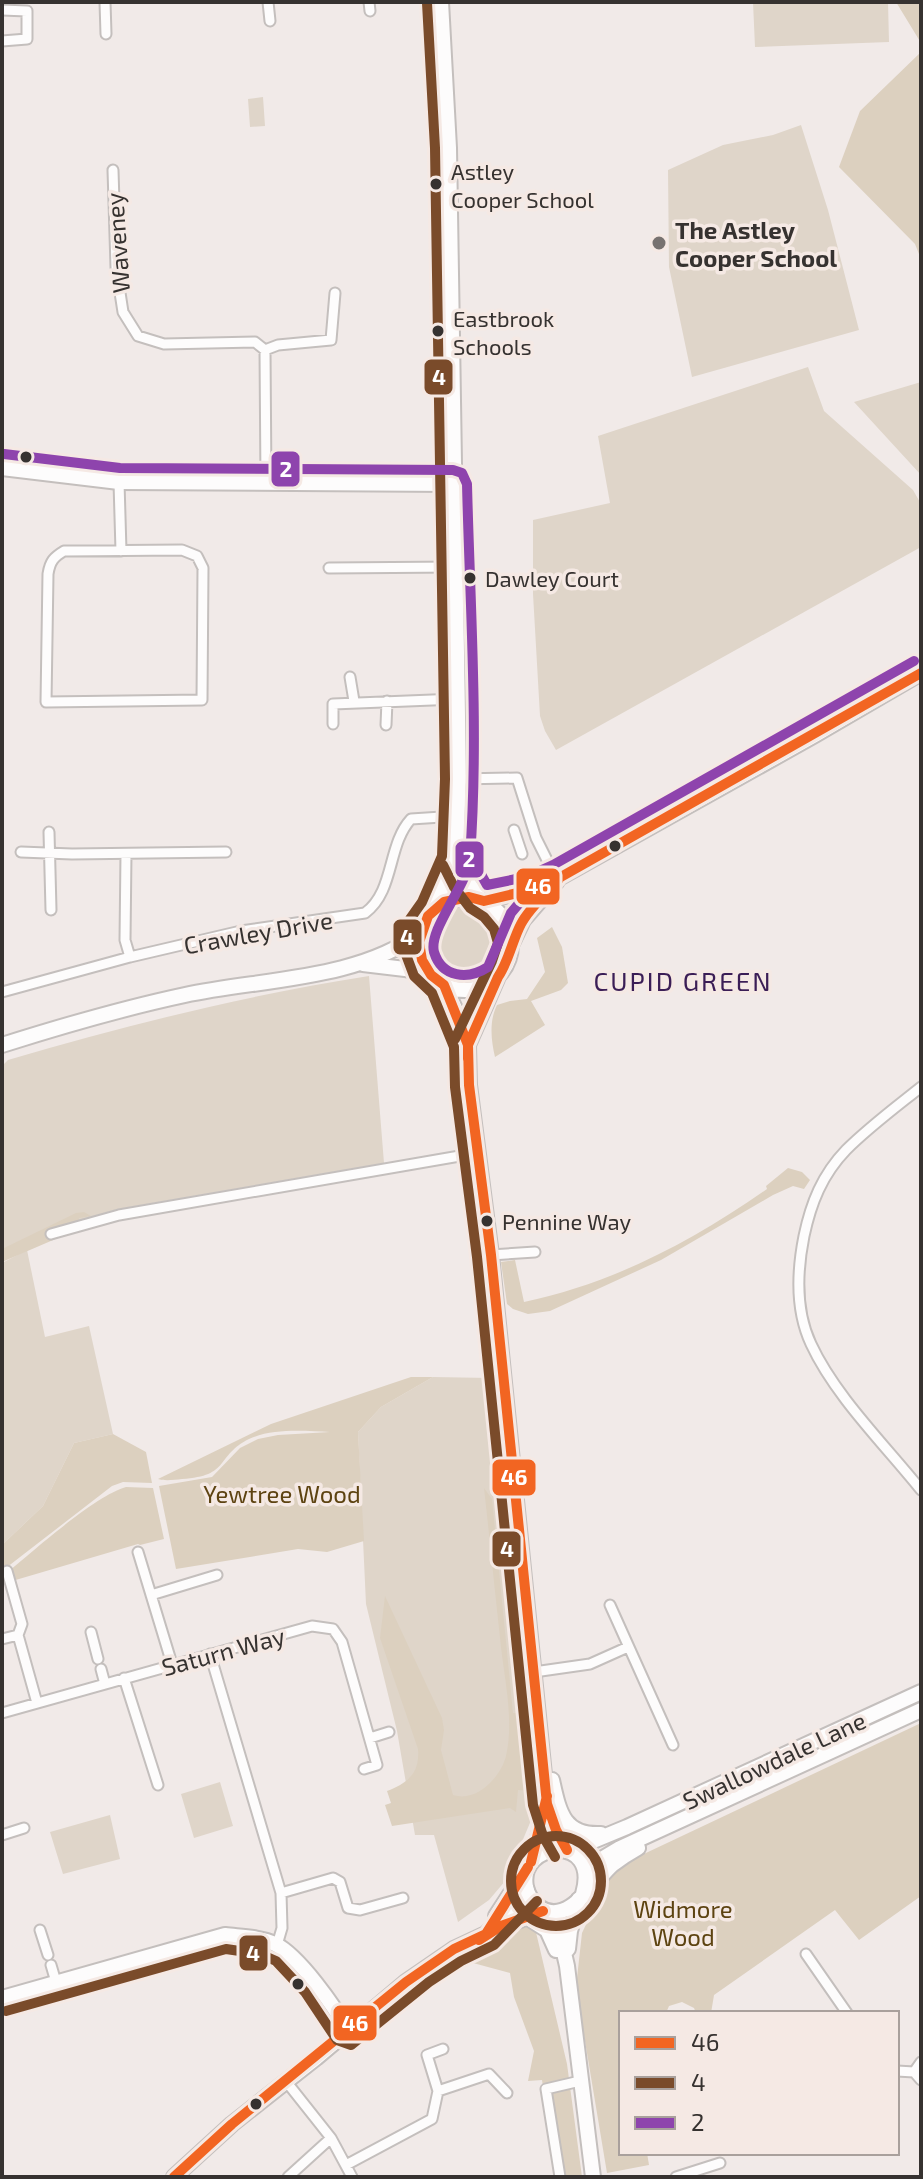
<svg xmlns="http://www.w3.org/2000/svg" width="923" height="2179" viewBox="0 0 923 2179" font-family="'Exo 2',sans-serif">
<rect width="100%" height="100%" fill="#f1eae8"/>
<!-- green -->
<path fill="#dfd5c9" d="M753,2h135l1,40 -134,5z
M263,97l2,29 -15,1 -2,-28z
M801,125l27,85 31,120 -167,47 -23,-110 -1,-97 55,-25 50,-10z
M808,367l16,44 89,79 8,14v43l-365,203 -11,-19 -5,-15 -7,-122v-74l77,-17 -12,-67z
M921,382v93l-67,-73z
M424 943a40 40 0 1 1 80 0a40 40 0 1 1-80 0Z
M369,976l15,187 -266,46 -77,22 -39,19v-184l6,-6c119,-35 239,-65 361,-84z
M27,1250l18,87 44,-11 24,108 -39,9 -31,63 -41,39v-282z
M433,1377l57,1 42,440 -26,62 -17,20 -31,22 -24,-87h-19l-18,-104 -31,-127 -8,-172 23,-25z
M220,1782l13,44 -39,12 -13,-44z
M110,1815l10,44 -57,15 -13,-42z"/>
<!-- forest -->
<path fill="#dcd0bf" d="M896,2h25v41z
M921,52v207l-6,-15 -76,-77 21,-56z
M552,927l10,20 6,36 -7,7 -30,11 14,24 -50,32c-4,-17 -6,-36 2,-52l13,-4 17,-2 18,-27 -8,-34z
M788,1168l14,4 8,8 -6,9 -11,-3 -20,9 -112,65 -111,51 -22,3 -15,-5 -6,-5 -6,-42 14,-2 9,42c90,-19 169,-61 243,-113l-1,-3z
M84,1212l7,4 -12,2 2,10 -79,34v-13l74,-36z
M411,1377h22l-52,30 -23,25 6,109 -37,11 -29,-3 -122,20 -17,-83 53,-9 28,-29 18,-9 20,-4 52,-3c-25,-1 -57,-4 -81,7 -34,17 -18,37 -67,40 -8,1 -18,2 -24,0l113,-55z
M113,1434l33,18 6,31 -29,-1 -11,4 -110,85v-26l41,-39 31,-63z
M126,1487l27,1 11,51 -24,6 -2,-1 -136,40v-7c28,-23 92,-81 124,-90z
M484,1488l8,11 21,214 10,1 8,77 -13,-1 -2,22 -6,-4 -118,18 -7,-21 6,-2 -4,-12c21,-8 33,-18 31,-42l-38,-111 5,-42 57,122 2,12 -3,20 12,45c23,8 48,-18 53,-39 8,-35 -1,-74 -5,-109 -6,-53 -11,-106 -17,-159z
M921,1723v173l-62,44 -24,-30 -121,85 -3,18h-15l-2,-5 -12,-6 -13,4 -3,7h-45v140h26l2,12 -42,8 -31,-186 6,-54 30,-64z
M517,1926l18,2 32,136 15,113h-25l-15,-97 -14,1 6,-30 -20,-54 -4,-24 -48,-13z"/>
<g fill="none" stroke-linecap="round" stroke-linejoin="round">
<!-- street casing -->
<g stroke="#c4bfbd" stroke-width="13">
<path id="street" d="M105,2l1,32
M268,2l2,19
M369,2l1,9
M2,10l25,1v28l-25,2
M113,170l3,97 7,45 15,24 26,8 91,-2 10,8 1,133
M265,350l13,-5 53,-5 4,-47
M119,482l2,69
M182,550l15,6 6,12 -1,132 -156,2 2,-128c2,-13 6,-17 16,-23z
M329,568l127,-1
M350,677l4,24
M333,724v-20l124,-5
M386,725l1,-24
M459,779l58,-1 19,60 11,22
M514,830l8,24
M49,832l2,78
M21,852l51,2 154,-2
M126,854l-1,86 5,17
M2,992l128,-35 111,-26 124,-18c30,-22 22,-68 46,-94l46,-3
M921,1087c-25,20 -52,40 -75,63 -24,25 -35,53 -42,86 -7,35 -9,74 7,108 24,52 74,101 110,146
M51,1234l68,-19 358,-62
M491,1255l44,-3
M138,1552l34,112
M7,1571l15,53 -4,11 19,68
M151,1595l66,-20
M610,1605l63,140
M91,1632l7,27
M2,1639l16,-4
M210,1654l71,239 1,35 -5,17
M101,1669l4,15
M534,1672l56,-8 38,-17
M124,1678l34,107
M2,1713l310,-87 21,3 9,13 35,123 -13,4
M370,1738l19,-6
M2,1835l22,-7
M281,1893l52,-15 7,4 8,26 12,2 43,-12
M40,1930l8,25
M806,1954l41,59
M51,1965l5,17
M921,2062l-7,10 7,8
M897,2071l17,1
M285,2080l46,58 21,39
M438,2091l51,-17 18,19
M346,2165l86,-46 6,-28 -11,-36 16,-6
M288,2177l43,-39
M560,2177l-14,-88 34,-8
M676,2177l44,-14"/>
</g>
<!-- secondary casing -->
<g stroke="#c4bfbd" stroke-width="18">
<path id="secondary" d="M2,468l117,14 334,2
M456,859l10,21 15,20
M484,901l46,-11 29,-12 256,-143 106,-62
M434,909l22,-50 3,-80 -10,-631 -8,-146
M512,943l11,-23 34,-39
M548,1912l11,19 8,35 26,211
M496,1916l32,-49
M525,1916l22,14 9,20
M495,1930l48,-19
M568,1949l2,-18 9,-32
M2,1998l223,-63c16,2 35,2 50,9 24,12 60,63 73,87
M174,2177l58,-53 84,-66 90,-76 48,-33 32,-15 41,-43"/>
</g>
<!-- primary casing -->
<g stroke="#c4bfbd" stroke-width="18">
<path id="primary" d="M419 944a46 46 0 1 1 92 0a46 46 0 1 1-92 0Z
M363,964l42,5 26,6
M444,985l14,30 10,30 1,40 22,170 56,549 9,26 11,20
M2,1045c60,-19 122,-37 183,-50 74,-16 174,-15 235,-62
M468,1045l29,-66
M552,1780c7,31 11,56 49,54
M569,1851l58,-24 294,-135
M532,1861l15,-57
M586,1875l14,-15 20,-12 301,-138
M583,1894c18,-62 -66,-53 -57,-7 2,9 6,15 13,20 28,21 55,-26 73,-42 8,-6 17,-12 26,-17"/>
</g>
<!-- street -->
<use href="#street" stroke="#fdfcfc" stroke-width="9"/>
<!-- secondary -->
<use href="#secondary" stroke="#fdfcfc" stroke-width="14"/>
<!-- primary -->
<use href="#primary" stroke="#fdfcfc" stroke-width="14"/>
<!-- bus-1 casing -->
<g stroke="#f5e9e4" stroke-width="16">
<path id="bus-1" d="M468,1059v-14l30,-68c11,-16 14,-36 23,-53 9,-17 26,-31 38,-45
M567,1850l-11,-20 -9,-26 -56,-549 -22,-170 -1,-40 -24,-60 -13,-10 -9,-15 -3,-18 9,-26 16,-14 25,-5 15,4 46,-11 29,-12 362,-205
M531,1862l16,-66
M479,1940l22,-14 42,-15
M174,2177l58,-53 174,-142 48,-33 32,-15 42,-67"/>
</g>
<!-- bus-2 casing -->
<g stroke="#f5e9e4" stroke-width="16">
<path id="bus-2" d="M427,3l8,145 10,631 -3,77 -20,46 -12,17 -5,33 9,24 18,17 22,54 1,40 22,170 56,548 10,31 12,21
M443,865l11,22 16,21 14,9 10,12 4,14 -6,18 -37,78
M511 1881a45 45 0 1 1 90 0a45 45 0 1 1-90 0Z
M6,2011l220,-62 34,5 16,7 29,31 32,48 14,5 78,-63 32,-21 33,-16 43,-44"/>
</g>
<!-- bus-3 casing -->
<g stroke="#f5e9e4" stroke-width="16">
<path id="bus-3" d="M4,454l116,14 333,2 9,3 5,11c3,123 12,249 3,373 -2,28 -42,72 -36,95 8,26 34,28 54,15l23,-54 37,-44
M469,853l18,32 39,-8 27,-12 361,-204"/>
</g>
<!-- bus-1 -->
<use href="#bus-1" stroke="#f26522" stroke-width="10"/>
<!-- bus-2 -->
<use href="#bus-2" stroke="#7a4b2a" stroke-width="10"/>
<!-- bus-3 -->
<use href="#bus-3" stroke="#8e44ad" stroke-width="10"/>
</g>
<!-- markers -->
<g fill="#363230" stroke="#f5e9e4" stroke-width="3">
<circle cx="436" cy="184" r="7"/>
<circle cx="438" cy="331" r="7"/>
<circle cx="26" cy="457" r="7"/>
<circle cx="470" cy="578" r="7"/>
<circle cx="615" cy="846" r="7"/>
<circle cx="487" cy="1221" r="7"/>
<circle cx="298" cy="1984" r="7"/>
<circle cx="256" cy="2104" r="7"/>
</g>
<circle fill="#777270" stroke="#f5e9e4" stroke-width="3" cx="659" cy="243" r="8"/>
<g text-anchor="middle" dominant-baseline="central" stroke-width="7" stroke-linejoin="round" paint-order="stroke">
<!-- bus labels -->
<g font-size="22" fill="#363230" stroke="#f5e9e4" text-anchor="start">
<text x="451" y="171">Astley<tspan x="451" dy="28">Cooper School</tspan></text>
<text x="453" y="318">Eastbrook<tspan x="453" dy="28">Schools</tspan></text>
<text x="485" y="578">Dawley Court</text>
<text x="502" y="1221">Pennine Way</text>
</g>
<!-- poi labels -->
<g font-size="24" font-weight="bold" fill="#363230" stroke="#f5e9e4" text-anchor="start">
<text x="675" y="229">The Astley<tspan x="675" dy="28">Cooper School</tspan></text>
</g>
<!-- street labels -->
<g font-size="24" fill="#363230" stroke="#f5e9e4">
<text transform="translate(117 243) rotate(-94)">Waveney</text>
<text transform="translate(258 932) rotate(-10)">Crawley Drive</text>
<text transform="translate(223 1651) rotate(-15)">Saturn Way</text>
<text transform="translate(774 1760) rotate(-25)">Swallowdale Lane</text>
</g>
<!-- park labels -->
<g font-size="24" fill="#5d4311" stroke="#f5e9e4">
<text x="282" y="1493">Yewtree Wood</text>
<text x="683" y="1908">Widmore<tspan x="683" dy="28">Wood</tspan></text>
</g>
<!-- neighbourhood labels -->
<g font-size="26" letter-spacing="2" fill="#3b1e56" stroke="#f5e9e4">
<text x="683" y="980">CUPID GREEN</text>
</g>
</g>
<g stroke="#f5e9e4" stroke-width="3">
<rect x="423" y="358" width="31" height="38" rx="8" fill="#7a4b2a"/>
<rect x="270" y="450" width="31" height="38" rx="8" fill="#8e44ad"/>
<rect x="454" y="840" width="31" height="39" rx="8" fill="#8e44ad"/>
<rect x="515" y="867" width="46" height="39" rx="8" fill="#f26522"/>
<rect x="392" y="918" width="31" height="38" rx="8" fill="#7a4b2a"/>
<rect x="491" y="1458" width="46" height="39" rx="8" fill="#f26522"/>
<rect x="491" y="1530" width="31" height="38" rx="8" fill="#7a4b2a"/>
<rect x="238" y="1934" width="31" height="38" rx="8" fill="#7a4b2a"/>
<rect x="332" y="2004" width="46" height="38" rx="8" fill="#f26522"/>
</g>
<g font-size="22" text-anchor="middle" font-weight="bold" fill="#fff">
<text x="439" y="385">4</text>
<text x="286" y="477">2</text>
<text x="469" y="867">2</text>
<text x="538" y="894">46</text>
<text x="407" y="945">4</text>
<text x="514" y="1485">46</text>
<text x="507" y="1557">4</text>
<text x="253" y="1961">4</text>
<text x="355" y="2031">46</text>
</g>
<!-- border -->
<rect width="923" height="2179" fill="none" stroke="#363230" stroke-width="8"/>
<!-- legend -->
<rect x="619" y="2011" width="280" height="144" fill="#f5e9e4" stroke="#a9a09c" stroke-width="2"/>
<rect x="635" y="2037" width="40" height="12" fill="#f26522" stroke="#a9a09c" stroke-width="2"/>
<text x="691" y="2051" font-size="24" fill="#363230">46</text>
<rect x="635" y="2077" width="40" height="12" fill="#7a4b2a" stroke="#a9a09c" stroke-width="2"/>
<text x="691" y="2091" font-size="24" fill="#363230">4</text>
<rect x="635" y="2117" width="40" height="12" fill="#8e44ad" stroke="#a9a09c" stroke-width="2"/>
<text x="691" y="2131" font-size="24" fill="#363230">2</text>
</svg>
